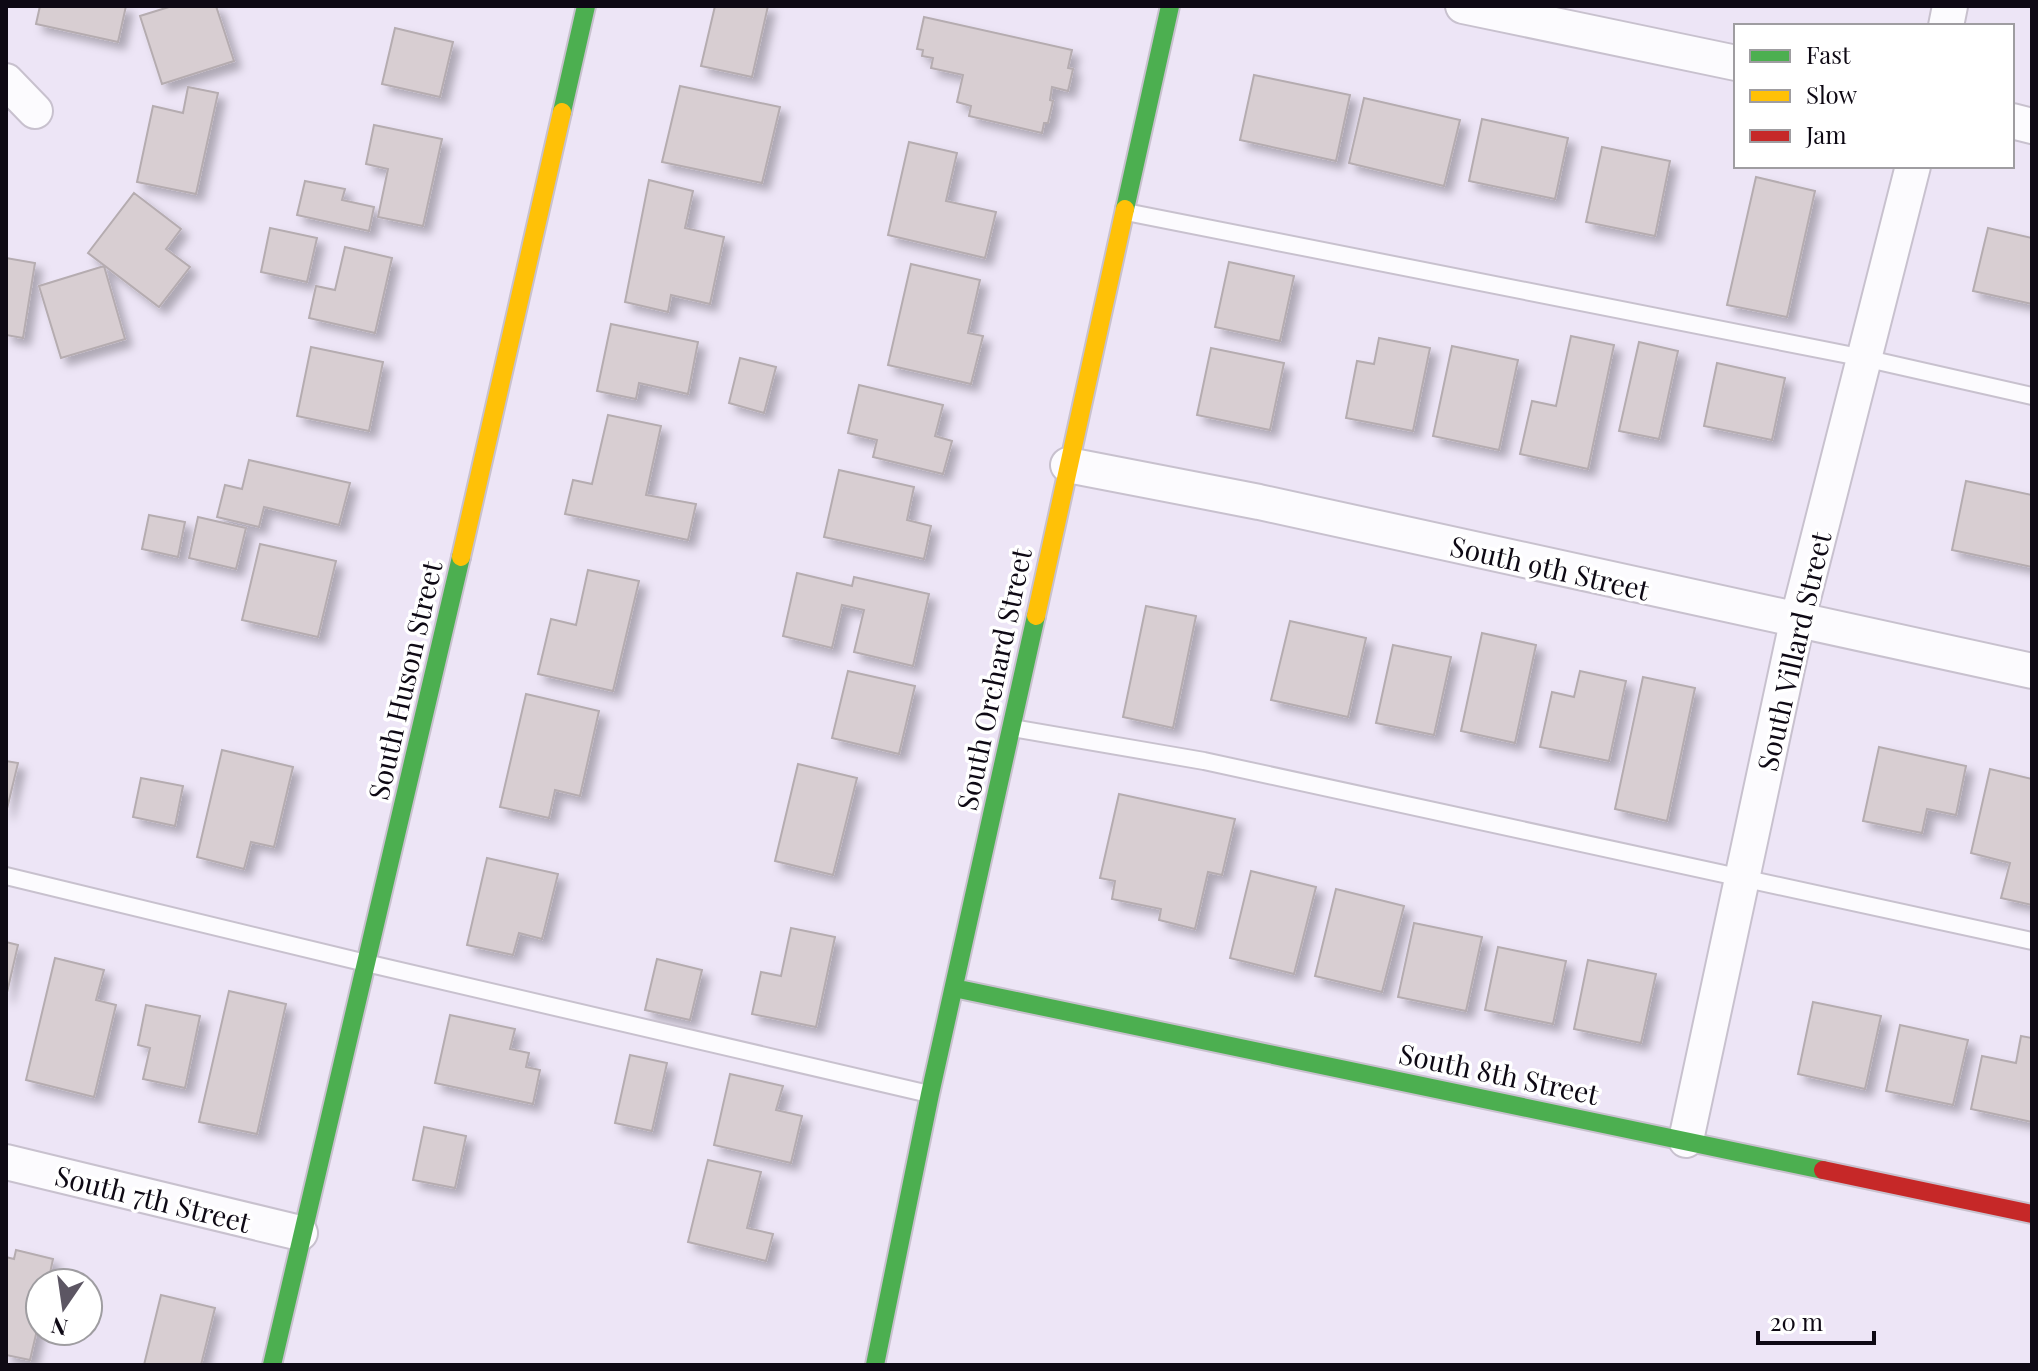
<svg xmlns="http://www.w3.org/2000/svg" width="2038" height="1371" viewBox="0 0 2038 1371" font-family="'Playfair Display',serif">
<defs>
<filter id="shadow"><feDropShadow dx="7" dy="7" stdDeviation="4" flood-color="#0004"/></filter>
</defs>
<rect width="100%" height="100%" fill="#ede5f6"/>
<!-- building -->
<path fill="#d8ced2" stroke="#b5acb0" stroke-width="2" filter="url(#shadow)" d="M40,6h86l-8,36 -82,-18z
M172,6h44l18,55 -72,23 -22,-68z
M715,6h53l-16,71 -51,-11z
M924,17l148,33 -4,18 5,1 -5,22 -16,-4 -2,13 3,1 -5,22h-4l-2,10 -73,-17 2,-10 -14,-4 6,-27 -32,-7 2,-10 -11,-2 1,-6 -6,-1z
M395,28l58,14 -13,55 -58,-13z
M1254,75l96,20 -14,66 -96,-21z
M680,86l100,21 -18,76 -100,-21z
M188,87l30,6 -22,101 -59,-12 16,-76 30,7z
M1364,98l96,22 -16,66 -95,-23z
M1482,119l86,19 -13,61 -86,-18z
M374,125l68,14 -19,87 -45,-9 10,-48 -22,-5z
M909,142l48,11 -11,48 50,11 -11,46 -97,-23z
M1602,147l68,14 -15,75 -69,-14z
M1756,177l59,14 -28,126 -60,-12z
M649,180l44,11 -8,37 39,9 -14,67 -39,-9 -3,17 -43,-10z
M305,181l40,8 -3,11 32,7 -5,24 -72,-16z
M134,193l47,36 -15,20 24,18 -31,40 -71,-54z
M270,228l47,10 -10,44 -46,-10z
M1988,228l44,10v66l-59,-13z
M345,247l47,11 -17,75 -66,-15 7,-32 19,4z
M6,258l29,5 -12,75 -17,-3z
M1229,262l65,14 -14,65 -65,-14z
M911,264l69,16 -12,53 15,3 -12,48 -83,-19z
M104,266l21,73 -64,19 -22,-72z
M611,324l87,18 -10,52 -49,-11 -3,16 -39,-8z
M1571,336l43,9 -26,124 -68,-15 12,-53 24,5z
M1379,338l51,10 -17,83 -67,-13 11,-57 17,3z
M1639,342l39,9 -19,88 -40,-8z
M1452,346l66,14 -19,90 -66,-14z
M311,347l72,15 -14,69 -72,-15z
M1211,348l73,15 -14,67 -73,-15z
M740,358l36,9 -12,46 -35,-10z
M1717,363l68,15 -13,62 -68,-14z
M859,385l84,20 -8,31 17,5 -9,33 -70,-17 4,-17 -29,-7z
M608,415l53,11 -15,69 50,9 -8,36 -123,-26 8,-34 19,4z
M249,460l101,23 -11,42 -75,-18 -5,20 -42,-10 8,-32 17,4z
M839,470l75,17 -7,33 24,6 -7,33 -100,-22z
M1966,481l66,14v72l-80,-17z
M149,515l36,7 -7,35 -36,-8z
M198,517l48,11 -10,41 -47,-11z
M260,544l76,17 -18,76 -76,-17z
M588,570l51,11 -26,110 -75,-17 13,-55 25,6z
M797,573l55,13 2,-9 75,17 -16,72 -59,-14 10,-42 -22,-5 -10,43 -49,-12z
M1146,606l50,10 -23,112 -50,-11z
M1290,621l76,17 -18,79 -77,-17z
M1482,633l54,12 -21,98 -54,-12z
M1393,645l58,12 -17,78 -58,-12z
M848,671l67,15 -16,68 -67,-16z
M1580,671l46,10 -17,80 -69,-14 12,-55 22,5z
M1643,677l52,11 -28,133 -52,-12z
M526,694l73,17 -19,85 -25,-6 -6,28 -49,-11z
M1879,747l87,19 -10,49 -29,-6 -5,24 -59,-12z
M222,750l71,17 -19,80 -23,-5 -7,27 -47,-12z
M6,761l12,2 -12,50z
M798,764l59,14 -24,97 -58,-14z
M1990,769l42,10v126l-31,-7 9,-35 -39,-10z
M141,778l42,8 -8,40 -42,-9z
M1119,794l116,25 -13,56 -14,-3 -13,57 -36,-9 2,-11 -49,-10 3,-18 -15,-3z
M487,858l71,16 -16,65 -23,-6 -6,22 -46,-10z
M1251,871l65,16 -22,87 -64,-16z
M1336,889l68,17 -22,86 -67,-16z
M1414,923l68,14 -16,74 -68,-14z
M791,928l44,9 -19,90 -64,-13 9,-42 20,4z
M6,942l12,3 -12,52z
M1498,947l68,14 -13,63 -68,-14z
M55,958l49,12 -8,30 20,5 -22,92 -68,-17z
M657,959l45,11 -12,50 -45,-10z
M1588,960l68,14 -15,69 -67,-14z
M229,991l57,13 -29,130 -58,-12z
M1813,1002l68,14 -16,73 -67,-15z
M146,1005l54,11 -15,72 -42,-9 7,-31 -12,-3z
M450,1015l65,14 -5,20 19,4 -3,14 14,3 -7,34 -98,-21z
M1900,1025l68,15 -15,65 -67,-14z
M2021,1036l11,2v84l-61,-13 11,-53 34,7z
M630,1055l37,8 -15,68 -37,-8z
M730,1074l53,12 -7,24 26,6 -11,47 -77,-18z
M424,1127l42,9 -11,52 -42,-8z
M708,1160l53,12 -14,56 26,6 -7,27 -78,-19z
M16,1250l37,9 -5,24h-8v34l-10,43 -24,-5v-98l8,2z
M161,1295l54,13 -14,57h-57z"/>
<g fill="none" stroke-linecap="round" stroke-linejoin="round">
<!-- lane casing -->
<g stroke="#c8c1ce" stroke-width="20">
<path id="lane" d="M1126,212l738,146 168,38
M1012,728l192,33 828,180
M6,876l360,87 563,131"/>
</g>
<!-- street casing -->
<g stroke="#c8c1ce" stroke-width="38">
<path id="street" d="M1463,6l273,57
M1946,26l4,-20
M6,81l29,30
M2012,121l20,5
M1068,465l191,37 773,169
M1686,1140l111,-518 116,-456
M6,1162l294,71"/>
</g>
<!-- fast casing -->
<g stroke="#c8c1ce" stroke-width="22">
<path id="fast" d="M562,112l24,-106
M1125,209l45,-203
M954,988l869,182
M272,1365l189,-808
M875,1365l55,-271 106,-478"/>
</g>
<!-- slow casing -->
<g stroke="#c8c1ce" stroke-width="22">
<path id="slow" d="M461,557l101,-445
M1036,616l89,-407"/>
</g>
<!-- jam casing -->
<g stroke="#c8c1ce" stroke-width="22">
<path id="jam" d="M1823,1170l209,44"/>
</g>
<!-- lane -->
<use href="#lane" stroke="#fcfbfe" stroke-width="16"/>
<!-- street -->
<use href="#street" stroke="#fcfbfe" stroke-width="34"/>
<!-- fast -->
<use href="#fast" stroke="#4caf50" stroke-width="18"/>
<!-- slow -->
<use href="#slow" stroke="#ffc107" stroke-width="18"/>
<!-- jam -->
<use href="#jam" stroke="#c62828" stroke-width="18"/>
</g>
<g text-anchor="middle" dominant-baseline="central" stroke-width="7" stroke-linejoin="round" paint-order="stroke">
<!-- street labels -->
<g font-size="28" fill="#0e0914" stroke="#fff">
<text transform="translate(1550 567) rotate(13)">South 9th Street</text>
<text transform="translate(1793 651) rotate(-77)">South Villard Street</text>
<text transform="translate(993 679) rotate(-78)">South Orchard Street</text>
<text transform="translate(404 680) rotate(-77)">South Huson Street</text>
<text transform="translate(1499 1073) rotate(12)">South 8th Street</text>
<text transform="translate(153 1198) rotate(14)">South 7th Street</text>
</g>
</g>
<!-- border -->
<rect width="2038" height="1371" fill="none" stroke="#0e0914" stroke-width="16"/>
<!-- legend -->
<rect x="1734" y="24" width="280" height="144" fill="#ffffff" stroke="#9f9da1" stroke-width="2"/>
<rect x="1750" y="50" width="40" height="12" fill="#4caf50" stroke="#9f9da1" stroke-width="2"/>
<text x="1806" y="64" font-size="24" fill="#0e0914">Fast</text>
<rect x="1750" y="90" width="40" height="12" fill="#ffc107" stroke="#9f9da1" stroke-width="2"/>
<text x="1806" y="104" font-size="24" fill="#0e0914">Slow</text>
<rect x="1750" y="130" width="40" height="12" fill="#c62828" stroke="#9f9da1" stroke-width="2"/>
<text x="1806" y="144" font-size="24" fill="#0e0914">Jam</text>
<!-- north arrow -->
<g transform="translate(64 1307) rotate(193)"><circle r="38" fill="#ffffff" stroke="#9f9da1" stroke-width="2"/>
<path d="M0-6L14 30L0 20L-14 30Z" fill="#5c5663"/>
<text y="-12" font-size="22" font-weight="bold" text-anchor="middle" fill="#0e0914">N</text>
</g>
<!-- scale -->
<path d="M1758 1331v12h116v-12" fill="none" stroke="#0e0914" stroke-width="4"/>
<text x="1770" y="1331" font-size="24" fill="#0e0914" stroke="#ffffff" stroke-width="6" paint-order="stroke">20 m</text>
</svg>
